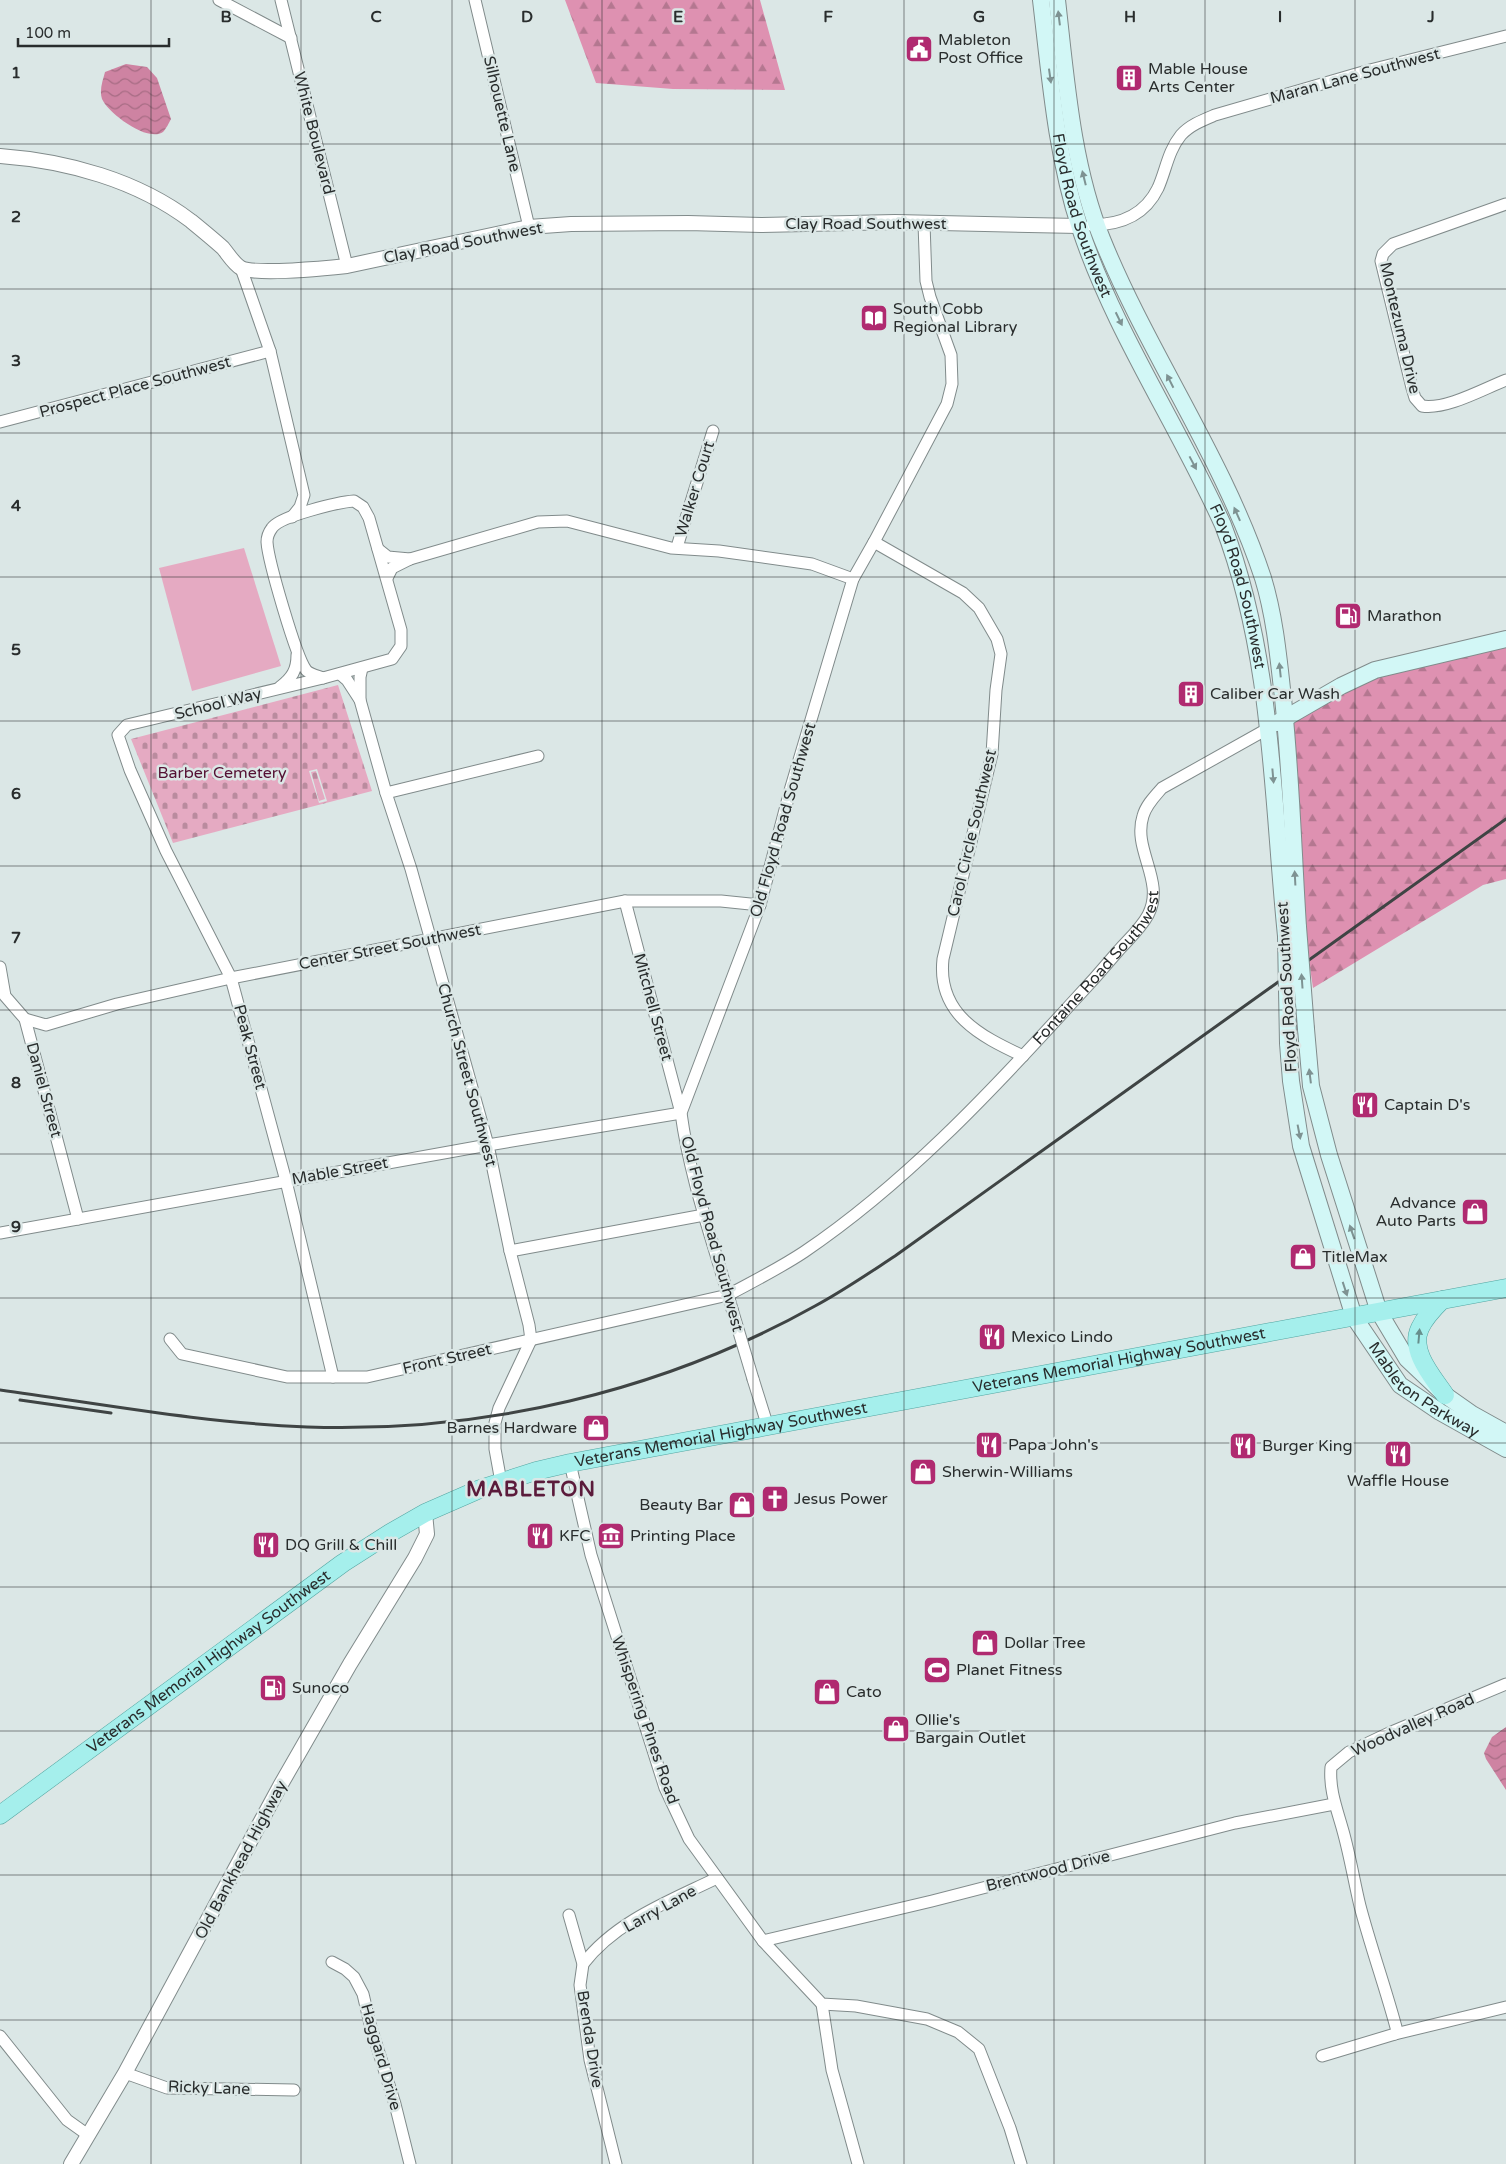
<svg xmlns="http://www.w3.org/2000/svg" width="1506" height="2164" viewBox="0 0 1506 2164" font-family="'Varela Round',sans-serif">
<defs>
<pattern id="forest-firs" width="22" height="20" patternUnits="userSpaceOnUse" patternTransform="scale(1.25)"><rect width="22" height="20" fill="#de91b1"/><path d="M5 1l3.5 6h-7zM16 11l3.5 6h-7z" fill="#b47790"/></pattern>
<pattern id="cemetery-stones" width="16" height="16" patternUnits="userSpaceOnUse" patternTransform="scale(1.25)"><rect width="16" height="16" fill="#e5aac2"/><path d="M2 7V4a2 2 0 0 1 4 0v3zM10 15v-3a2 2 0 0 1 4 0v3z" fill="#ba8b9e"/></pattern>
<pattern id="water-waves" width="16" height="10" patternUnits="userSpaceOnUse" patternTransform="scale(1.25)"><rect width="16" height="10" fill="#ce83a2"/><path d="M0 5q4-4 8 0t8 0" fill="none" stroke="#a76c84"/></pattern>
</defs>
<rect width="100%" height="100%" fill="#dbe7e6"/>
<!-- green -->
<path fill="#e5aac2" d="M244,548l37,118 -89,25 -33,-123z"/>
<!-- forest -->
<path fill="url(#forest-firs)" d="M565,0h195l25,90 -112,-1 -77,-6z
M1506,638v241l-23,6 -170,103 -9,-62 -20,-205 34,-24 157,-52z"/>
<!-- cemetery -->
<path fill="url(#cemetery-stones)" fill-rule="evenodd" d="M338,685l34,106 -199,52 -42,-104zM317,769l10,32 -8,2 -10,-32z
M316,771l9,28 -6,2 -8,-29z"/>
<!-- water -->
<path fill="url(#water-waves)" d="M126,64l21,3 10,11 14,41c-2,4 -5,10 -8,13 -15,11 -55,-19 -61,-33 -3,-9 1,-19 3,-27z
M1506,1727v63l-20,-31 -2,-6 8,-16z"/>
<g fill="none" stroke-linecap="round" stroke-linejoin="round">
<!-- minor casing -->
<g stroke="#818b8b" stroke-width="13">
<g id="minor">
<path d="M219,0l72,38"/>
<path d="M281,0l66,266"/>
<path d="M475,0l54,227"/>
<path d="M1506,204l-113,40 -10,10 -2,7 31,127 3,10 7,8c24,4 61,-17 84,-26"/>
<path d="M1091,225c29,0 54,-10 67,-37 8,-18 10,-37 23,-53 9,-10 22,-15 34,-20l155,-45 136,-34"/>
<path d="M241,268l29,83 34,144 -4,12 -8,10"/>
<path d="M0,422l270,-71"/>
<path d="M354,501l9,6 6,11 32,112v16l-9,13 -69,19c-5,-2 -14,-4 -17,-8 -10,-13 -38,-110 -39,-128 0,-4 2,-10 5,-14 8,-12 67,-26 82,-27z"/>
<path d="M874,542l89,51 16,15 18,31 4,15 -5,36 -4,64 -49,205c-6,55 37,77 80,97"/>
<path d="M677,547l36,-116"/>
<path d="M378,549l10,8 22,2"/>
<path d="M387,578l5,-10 18,-9 128,-37 29,-1 104,27 48,3 93,13 41,15"/>
<path d="M362,668l-2,9v23l26,93 25,76 77,276 22,106 19,74 2,15 -32,68 -4,15v26l6,33"/>
<path d="M340,674l7,6 13,20"/>
<path d="M323,678l-196,47 -9,10 12,35 36,81 65,127 55,203 47,196"/>
<path d="M280,687c12,-9 17,-17 17,-32"/>
<path d="M386,793l152,-37"/>
<path d="M0,967l5,29 20,23 53,200"/>
<path d="M25,1019l21,6 71,-21 114,-26 394,-77h96l39,4"/>
<path d="M0,1233l488,-88 193,-32 -56,-212"/>
<path d="M510,1251l194,-36"/>
<path d="M732,1309c-18,-65 -42,-129 -51,-196l79,-208 31,-118 62,-208 21,-37 73,-138 5,-20 -1,-29 -21,-58 -4,-16 -2,-58"/>
<path id="s1" d="M170,1339l12,15 105,23h80l361,-82c26,-14 52,-27 76,-43 99,-67 185,-158 265,-246 17,-18 34,-37 50,-56 10,-11 22,-22 29,-35 18,-34 -16,-65 -5,-99 3,-11 12,-20 19,-28l107,-60"/>
<path d="M753,1379l15,48"/>
<path d="M570,1463l21,92 74,233 24,51 74,102 59,63 34,2 71,13 31,13 21,17 31,79 11,36"/>
<path d="M569,1915l14,49 -3,21 10,75 26,104"/>
<path d="M763,1941l169,-40 303,-78 99,-19"/>
<path d="M332,1962l13,7 9,8 9,17 7,30 25,80 15,60"/>
<path d="M583,1964c33,-43 87,-63 134,-86"/>
<path d="M822,2004l10,66 26,94"/>
<path d="M1395,2034l2,-3c-11,-42 -26,-83 -37,-125 -6,-25 -10,-50 -17,-75 -6,-22 -14,-41 -12,-64l18,-15 40,-19 117,-49"/>
<path d="M0,2036l67,84 21,15"/>
<path d="M1322,2056l73,-22 111,-27"/>
<path d="M125,2073l42,15 127,2"/>
</g>
</g>
<!-- tertiary casing -->
<g stroke="#818b8b" stroke-width="16">
<path id="tertiary" d="M0,156c67,5 137,24 191,65 11,9 22,18 32,27 5,6 11,16 18,20 15,7 87,0 106,-2l182,-39 42,-3 117,-1 73,2 134,-3 184,4
M71,2164l54,-91 155,-287 70,-122 65,-106 12,-24 -2,-21"/>
</g>
<!-- secondary casing -->
<g stroke="#818b8b" stroke-width="18">
<g id="secondary">
<path id="s2" d="M1041,0c9,76 15,155 39,228 34,103 98,197 143,297 50,131 49,273 63,411"/>
<path d="M1057,0c9,79 15,165 45,239 47,116 122,220 161,339 11,36 15,74 19,111 9,79 11,159 16,238"/>
<path d="M1277,723l64,-37 34,-16 131,-31"/>
<path d="M1306,1029l5,57 18,69 50,157 28,47 38,36 27,19 34,19"/>
<path id="s3" d="M1288,1043l3,38 10,65 53,171 46,68 40,27 66,37"/>
</g>
</g>
<!-- primary casing -->
<g stroke="#53a5a1" stroke-width="19">
<g id="primary">
<path d="M1442,1300c-8,8 -17,17 -22,28 -11,23 13,49 25,67"/>
<path id="s4" d="M0,1815l343,-252 47,-30 35,-20 55,-24 56,-18 34,-8 936,-175"/>
</g>
</g>
<!-- minor -->
<use href="#minor" stroke="#fff" stroke-width="11"/>
<!-- tertiary -->
<use href="#tertiary" stroke="#fff" stroke-width="14"/>
<!-- secondary -->
<use href="#secondary" stroke="#d2f7f6" stroke-width="16"/>
<!-- primary -->
<use href="#primary" stroke="#a5efec" stroke-width="18"/>
<!-- rail -->
<path stroke="#3f4444" stroke-width="3" d="M0,1390c102,14 204,33 307,37 177,6 354,-35 508,-121 28,-15 54,-33 80,-50l611,-437
M20,1400l91,13"/>
<!-- minor-bridge casing -->
<g stroke="#818b8b" stroke-width="13" stroke-linecap="butt">
<path id="minor-bridge" d="M732,1309l21,70"/>
</g>
<!-- secondary-bridge casing -->
<g stroke="#818b8b" stroke-width="18" stroke-linecap="butt">
<path id="secondary-bridge" d="M1298,927l8,102
M1286,936l2,107"/>
</g>
<!-- minor-bridge -->
<use href="#minor-bridge" stroke="#fff" stroke-width="11"/>
<!-- secondary-bridge -->
<use href="#secondary-bridge" stroke="#d2f7f6" stroke-width="16"/>
</g>
<!-- one-way arrows -->
<defs><path id="oneway-solid" d="M-6-.8H1V-3.2L6.5 0L1 3.2V.8H-6Z" transform="scale(1.25)"/></defs>
<g fill="#7e9292">
<use href="#oneway-solid" transform="translate(1059 18) rotate(-97)"/>
<use href="#oneway-solid" transform="translate(1050 76) rotate(82)"/>
<use href="#oneway-solid" transform="translate(1084 178) rotate(-104)"/>
<use href="#oneway-solid" transform="translate(1119 319) rotate(64)"/>
<use href="#oneway-solid" transform="translate(1170 381) rotate(-117)"/>
<use href="#oneway-solid" transform="translate(1193 463) rotate(62)"/>
<use href="#oneway-solid" transform="translate(1237 514) rotate(-114)"/>
<use href="#oneway-solid" transform="translate(1280 670) rotate(-96)"/>
<use href="#oneway-solid" transform="translate(1273 776) rotate(85)"/>
<use href="#oneway-solid" transform="translate(1295 878) rotate(-93)"/>
<use href="#oneway-solid" transform="translate(1302 981) rotate(-94)"/>
<use href="#oneway-solid" transform="translate(1310 1076) rotate(-97)"/>
<use href="#oneway-solid" transform="translate(1299 1132) rotate(79)"/>
<use href="#oneway-solid" transform="translate(1352 1232) rotate(-109)"/>
<use href="#oneway-solid" transform="translate(1345 1289) rotate(72)"/>
</g>
<use fill="#678e8c" href="#oneway-solid" transform="translate(1419 1336) rotate(-85)"/>
<!-- grid -->
<path fill="none" stroke="#292d2d" stroke-width="1" stroke-opacity="0.55" d="M151,0v2164M301,0v2164M452,0v2164M602,0v2164M753,0v2164M904,0v2164M1054,0v2164M1205,0v2164M1355,0v2164M0,144h1506M0,289h1506M0,433h1506M0,577h1506M0,721h1506M0,866h1506M0,1010h1506M0,1154h1506M0,1298h1506M0,1443h1506M0,1587h1506M0,1731h1506M0,1875h1506M0,2020h1506"/>
<!-- icons -->
<defs>
<g id="civic-square" transform="scale(1.4375)"><rect x="-9" y="-9" width="18" height="18" rx="4" fill="#b02a70" stroke="#dbe7e6"/><path d="M-.6-6.5H3V-4.5H.6V-3L4-1V1h2V6H-6V1h2V-1L-.6-3ZM-1.2 2.5V6h2.4V2.5Z" fill="#fff"/></g>
<g id="building-square" transform="scale(1.4375)"><rect x="-9" y="-9" width="18" height="18" rx="4" fill="#b02a70" stroke="#dbe7e6"/><path d="M-4-6H4V6H1V3H-1V6H-4ZM-2.5-4.3h1.7v1.8h-1.7ZM.8-4.3h1.7v1.8H.8ZM-2.5-1h1.7V.8h-1.7ZM.8-1h1.7V.8H.8Z" fill="#fff"/></g>
<g id="library-square" transform="scale(1.4375)"><rect x="-9" y="-9" width="18" height="18" rx="4" fill="#b02a70" stroke="#dbe7e6"/><path d="M-6-4Q-3-5.5-.7-3.5V5Q-3 3-6 4ZM6-4Q3-5.5 .7-3.5V5Q3 3 6 4Z" fill="#fff"/></g>
<g id="fuel-square" transform="scale(1.4375)"><rect x="-9" y="-9" width="18" height="18" rx="4" fill="#b02a70" stroke="#dbe7e6"/><path d="M-5.5-6h7V0h2V4h1.3V-2.5L3-4.5l.8-.8L6-3V5H2.5V1h-1V6h-7ZM-4.2-4.7v3.2H.2V-4.7Z" fill="#fff"/></g>
<g id="restaurant-square" transform="scale(1.4375)"><rect x="-9" y="-9" width="18" height="18" rx="4" fill="#b02a70" stroke="#dbe7e6"/><path d="M-5-6h1v4h1v-4h1v4h1v-4h1v5L-1.5 .5V6h-2V.5L-5-1ZM5-6V6H3V1.5H1.5Q1.5-4 5-6Z" fill="#fff"/></g>
<g id="shop-square" transform="scale(1.4375)"><rect x="-9" y="-9" width="18" height="18" rx="4" fill="#b02a70" stroke="#dbe7e6"/><path d="M-5-2.5h2.3a2.7 3.5 0 0 1 5.4 0H5L5.5 6h-11ZM-1.5-2.5h3a1.5 2.3 0 0 0-3 0Z" fill="#fff"/></g>
<g id="church-square" transform="scale(1.4375)"><rect x="-9" y="-9" width="18" height="18" rx="4" fill="#b02a70" stroke="#dbe7e6"/><path d="M-1.2-6h2.4v3.5h3.3v2.4h-3.3V6h-2.4V-.1h-3.3v-2.4h3.3Z" fill="#fff"/></g>
<g id="museum-square" transform="scale(1.4375)"><rect x="-9" y="-9" width="18" height="18" rx="4" fill="#b02a70" stroke="#dbe7e6"/><path d="M0-6L6-3V-2H-6V-3ZM-5-1h2V3h-2ZM-1-1h2V3h-2ZM3-1h2V3H3ZM-6 4H6V6H-6Z" fill="#fff"/></g>
<g id="stadium-square" transform="scale(1.4375)"><rect x="-9" y="-9" width="18" height="18" rx="4" fill="#b02a70" stroke="#dbe7e6"/><path d="M0-5a6.5 5 0 1 0 0 10a6.5 5 0 1 0 0-10ZM-3.5-1.8h7v3.6h-7Z" fill="#fff"/></g>
</defs>
<g fill-rule="evenodd">
<use href="#civic-square" x="919" y="49"/>
<use href="#building-square" x="1129" y="78"/>
<use href="#library-square" x="874" y="318"/>
<use href="#fuel-square" x="1348" y="616"/>
<use href="#building-square" x="1191" y="694"/>
<use href="#restaurant-square" x="1365" y="1105"/>
<use href="#shop-square" x="1475" y="1212"/>
<use href="#shop-square" x="1303" y="1257"/>
<use href="#restaurant-square" x="992" y="1337"/>
<use href="#shop-square" x="596" y="1428"/>
<use href="#restaurant-square" x="989" y="1445"/>
<use href="#restaurant-square" x="1243" y="1446"/>
<use href="#restaurant-square" x="1398" y="1454"/>
<use href="#shop-square" x="923" y="1472"/>
<use href="#church-square" x="775" y="1499"/>
<use href="#shop-square" x="742" y="1505"/>
<use href="#restaurant-square" x="540" y="1536"/>
<use href="#museum-square" x="611" y="1536"/>
<use href="#restaurant-square" x="266" y="1545"/>
<use href="#shop-square" x="985" y="1643"/>
<use href="#stadium-square" x="937" y="1670"/>
<use href="#fuel-square" x="273" y="1688"/>
<use href="#shop-square" x="827" y="1692"/>
<use href="#shop-square" x="896" y="1729"/>
</g>
<g text-anchor="middle" dominant-baseline="central" stroke-width="5" stroke-linejoin="round" paint-order="stroke">
<!-- poi labels -->
<g font-size="16" fill="#292d2d" stroke="#dbe7e6" text-anchor="start">
<text x="938" y="40">Mableton<tspan x="938" dy="18">Post Office</tspan></text>
<text x="1148" y="69">Mable House<tspan x="1148" dy="18">Arts Center</tspan></text>
<text x="893" y="309">South Cobb<tspan x="893" dy="18">Regional Library</tspan></text>
<text x="1367" y="616">Marathon</text>
<text x="1210" y="694">Caliber Car Wash</text>
<text x="1384" y="1105">Captain D's</text>
<text x="1456" y="1203" text-anchor="end">Advance<tspan x="1456" dy="18">Auto Parts</tspan></text>
<text x="1322" y="1257">TitleMax</text>
<text x="1011" y="1337">Mexico Lindo</text>
<text x="577" y="1428" text-anchor="end">Barnes Hardware</text>
<text x="1008" y="1445">Papa John's</text>
<text x="1262" y="1446">Burger King</text>
<text x="942" y="1472">Sherwin-Williams</text>
<text x="1398" y="1481" text-anchor="middle">Waffle House</text>
<text x="794" y="1499">Jesus Power</text>
<text x="723" y="1505" text-anchor="end">Beauty Bar</text>
<text x="559" y="1536">KFC</text>
<text x="630" y="1536">Printing Place</text>
<text x="285" y="1545">DQ Grill &amp; Chill</text>
<text x="1004" y="1643">Dollar Tree</text>
<text x="956" y="1670">Planet Fitness</text>
<text x="292" y="1688">Sunoco</text>
<text x="846" y="1692">Cato</text>
<text x="915" y="1720">Ollie's<tspan x="915" dy="18">Bargain Outlet</tspan></text>
</g>
<!-- street labels -->
<g font-size="16" fill="#292d2d" stroke="#dbe7e6">
<text transform="translate(1355 76) rotate(-15)">Maran Lane Southwest</text>
<text transform="translate(502 114) rotate(77)">Silhouette Lane</text>
<text transform="translate(314 133) rotate(76)">White Boulevard</text>
<text stroke="none"><textPath href="#s2" startOffset="220">Floyd Road Southwest</textPath></text>
<text x="866" y="224">Clay Road Southwest</text>
<text transform="translate(463 243) rotate(-11)">Clay Road Southwest</text>
<text transform="translate(1400 328) rotate(77)">Montezuma Drive</text>
<text transform="translate(135 387) rotate(-15)">Prospect Place Southwest</text>
<text transform="translate(695 489) rotate(-73)">Walker Court</text>
<text stroke="none"><textPath href="#s2" startOffset="625">Floyd Road Southwest</textPath></text>
<text transform="translate(218 704) rotate(-14)">School Way</text>
<text transform="translate(783 820) rotate(-74)">Old Floyd Road Southwest</text>
<text transform="translate(972 833) rotate(-77)">Carol Circle Southwest</text>
<text transform="translate(390 947) rotate(-11)">Center Street Southwest</text>
<text stroke="none"><textPath href="#s1" startOffset="1075">Fontaine Road Southwest</textPath></text>
<text transform="translate(1287 987) rotate(-93)">Floyd Road Southwest</text>
<text transform="translate(653 1007) rotate(75)">Mitchell Street</text>
<text transform="translate(250 1047) rotate(75)">Peak Street</text>
<text transform="translate(467 1075) rotate(75)">Church Street Southwest</text>
<text transform="translate(44 1090) rotate(75)">Daniel Street</text>
<text transform="translate(340 1171) rotate(-10)">Mable Street</text>
<text transform="translate(712 1234) rotate(75)">Old Floyd Road Southwest</text>
<text transform="translate(447 1359) rotate(-13)">Front Street</text>
<text stroke="none"><textPath href="#s4" startOffset="1234">Veterans Memorial Highway Southwest</textPath></text>
<text stroke="none"><textPath href="#s3" startOffset="386">Mableton Parkway</textPath></text>
<text stroke="none"><textPath href="#s4" startOffset="829">Veterans Memorial Highway Southwest</textPath></text>
<text stroke="none"><textPath href="#s4" startOffset="259">Veterans Memorial Highway Southwest</textPath></text>
<text transform="translate(645 1720) rotate(71)">Whispering Pines Road</text>
<text transform="translate(1413 1725) rotate(-24)">Woodvalley Road</text>
<text transform="translate(241 1860) rotate(-62)">Old Bankhead Highway</text>
<text transform="translate(1048 1871) rotate(-14)">Brentwood Drive</text>
<text transform="translate(660 1909) rotate(-29)">Larry Lane</text>
<text transform="translate(590 2039) rotate(81)">Brenda Drive</text>
<text transform="translate(381 2057) rotate(74)">Haggard Drive</text>
<text transform="translate(209 2088) rotate(2)">Ricky Lane</text>
</g>
<!-- park labels -->
<g font-size="16" fill="#541033" stroke="#dbe7e6">
<text x="222" y="773">Barber Cemetery</text>
</g>
<!-- district labels -->
<g font-size="21" font-weight="bold" letter-spacing="1" fill="#5b1b3b" stroke="#dbe7e6">
<text x="531" y="1489">MABLETON</text>
</g>
</g>
<g font-size="16" text-anchor="middle" font-weight="bold" fill="#292d2d" stroke="#dbe7e6" stroke-width="5" stroke-linejoin="round" paint-order="stroke">
<text x="226" y="22">B</text>
<text x="376" y="22">C</text>
<text x="527" y="22">D</text>
<text x="678" y="22">E</text>
<text x="828" y="22">F</text>
<text x="979" y="22">G</text>
<text x="1130" y="22">H</text>
<text x="1280" y="22">I</text>
<text x="1431" y="22">J</text>
<text x="16" y="78">1</text>
<text x="16" y="222">2</text>
<text x="16" y="366">3</text>
<text x="16" y="511">4</text>
<text x="16" y="655">5</text>
<text x="16" y="799">6</text>
<text x="16" y="943">7</text>
<text x="16" y="1088">8</text>
<text x="16" y="1232">9</text>
</g>
<!-- scale -->
<path d="M18 38v8h151v-8" fill="none" stroke="#292d2d" stroke-width="2.5"/>
<text x="25" y="38" font-size="15" fill="#292d2d" stroke="#dbe7e6" stroke-width="4" paint-order="stroke">100 m</text>
</svg>
